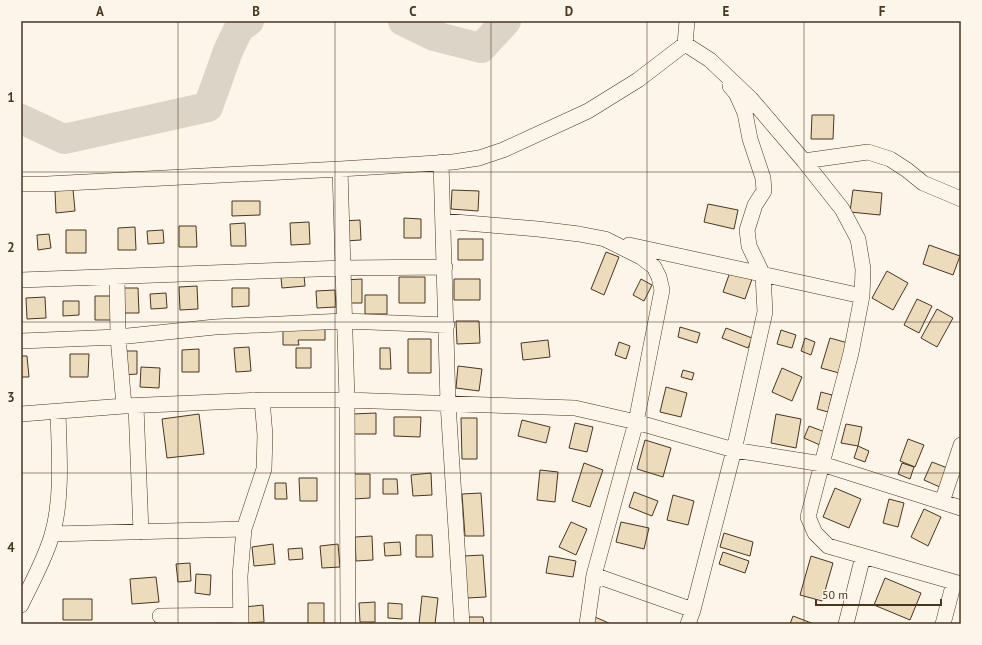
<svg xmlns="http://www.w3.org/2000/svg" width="982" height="645" viewBox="0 0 982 645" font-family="'PT Sans',sans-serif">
<rect width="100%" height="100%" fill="#fbf6e9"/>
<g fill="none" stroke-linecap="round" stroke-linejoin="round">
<!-- river -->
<path stroke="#dcd4c6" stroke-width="30" d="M403,21l31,15 47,12 25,-27
M21,119l43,20 144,-32 20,-56 11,-23 10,-7"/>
</g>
<!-- building -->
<path fill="#ecdcbc" stroke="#4a3520" d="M812,115h22l-1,24h-22z
M73,189l2,22 -19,2 -1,-22z
M452,190l27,1 -1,20 -27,-2z
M853,190l29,3 -2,22 -30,-3z
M232,201h28v14l-28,1z
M708,204l30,6 -4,19 -30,-7z
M404,218l17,1v19h-17z
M360,220l1,20 -17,1 -1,-20z
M309,222l1,22 -19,1 -1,-22z
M245,223l1,23h-15l-1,-22z
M179,226h17l1,21h-18z
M135,227l1,23h-18v-22z
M66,230h20v23h-20z
M163,230l1,13 -16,1 -1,-13z
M49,234l2,14 -13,2 -1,-15z
M458,239h25v21h-25z
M929,245l31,11 -7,19 -30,-11z
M606,252l13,5 -15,38 -13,-6z
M887,271l21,12 -15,27 -21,-12z
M730,272l22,7 -7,20 -22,-7z
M304,275l1,11 -23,2 -1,-11z
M399,277h26v26h-26z
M362,279v24h-17v-23z
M454,279h26v21h-26z
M641,279l11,6 -8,16 -11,-6z
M197,286l1,23 -18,1 -1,-23z
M118,288h20l1,25h-20z
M232,288h17v18l-17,1z
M335,290l1,17 -19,1 -1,-17z
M166,293l1,15 -16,1 -1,-15z
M365,295h22v19h-22z
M95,296h18v24h-18z
M45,297l1,21 -19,1 -1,-21z
M917,299l15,7 -13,27 -15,-8z
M63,301h16v14l-16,1z
M937,309l16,9 -16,29 -16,-9z
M456,321h23l1,22 -23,1z
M283,326h42v14h-27l1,5h-16z
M680,327l20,6 -3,10 -19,-6z
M726,328l26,10 -4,10 -26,-10z
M781,330l15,5 -4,13 -15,-4z
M805,338l10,4 -4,13 -10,-4z
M830,338l18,5 -9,30 -18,-5z
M408,339h23v34h-23z
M548,340l2,17 -27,3 -2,-17z
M619,342l11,4 -4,13 -11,-4z
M249,347l2,24 -15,1 -2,-24z
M296,348h15v20h-15z
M380,348h10l1,21h-11z
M199,349v23h-17v-22z
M123,351h14v23l-14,1z
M70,354h19l-1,23h-18z
M21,356h6l2,21h-8z
M458,366l24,3 -3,22 -23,-3z
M141,367l19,1 -1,20 -19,-1z
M782,368l20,9 -10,24 -20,-9z
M683,370l11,3 -2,7 -11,-3z
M666,387l21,6 -6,24 -21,-5z
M821,392l11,3 -4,17 -11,-3z
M376,413v21h-22l-1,-20z
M199,414l5,40 -37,4 -5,-39z
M776,414l25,5 -5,29 -25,-5z
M394,417h27l-1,20 -26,-1z
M461,418h16v41h-15z
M522,420l28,7 -4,16 -28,-7z
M575,423l18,4 -6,25 -18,-4z
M846,424l16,3 -4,19 -17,-3z
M809,426l16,6 -5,13 -16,-7z
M908,439l16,6 -9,22 -15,-6z
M645,440l26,8 -8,29 -26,-8z
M858,446l11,5 -4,11 -11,-4z
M932,462l18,7 -8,19 -18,-8z
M584,463l19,7 -13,37 -18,-6z
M902,463l12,4 -4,12 -12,-5z
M540,470l18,2 -3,30 -18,-2z
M431,473l1,22 -19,1 -2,-21z
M353,474h17v24l-17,1z
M299,478h18v23h-17z
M383,479h14l1,15h-15z
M275,483h11l1,16h-12z
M835,488l26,11 -12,29 -26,-11z
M634,492l24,9 -6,15 -23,-9z
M481,493l3,43h-19l-3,-42z
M673,495l21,6 -6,24 -21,-5z
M889,499l15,4 -6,24 -15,-4z
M924,509l17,8 -13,29 -17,-9z
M571,522l16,7 -11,26 -17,-8z
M621,522l28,6 -5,21 -28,-7z
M724,533l29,9 -3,14 -30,-9z
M416,535h16l1,22h-17z
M372,536l1,24 -17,1 -1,-24z
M400,542l1,13 -16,1 -1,-13z
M273,544l2,20 -21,2 -2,-19z
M338,544l2,23 -18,1 -2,-22z
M302,548l1,11 -14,1 -1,-11z
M723,552l26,9 -4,12 -26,-9z
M483,555l3,42 -19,1 -3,-42z
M549,556l27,5 -3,16 -27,-4z
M811,556l22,7 -11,38 -22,-6z
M190,563l1,18 -13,1 -2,-18z
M196,574l15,1 -1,20 -15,-2z
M156,577l3,25 -27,2 -2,-25z
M885,578l36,15 -11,27 -36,-15z
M422,596l16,2 -3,26h-16z
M63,599h29v21h-29z
M375,602v20h-15l-1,-19z
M308,603h16v21h-16z
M388,603l14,1v15l-14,-1z
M263,605l1,17 -18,1 -1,-16z
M793,616l21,8h-24z
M466,617h17l1,7h-17z
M595,617l16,7h-18z"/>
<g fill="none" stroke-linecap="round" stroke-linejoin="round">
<!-- minor casing -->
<g stroke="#4a3520" stroke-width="16">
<path id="minor" d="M685,44l25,16 41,39 53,62 38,48 16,30 5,30 -1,27 -11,57 -43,164 7,16 13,13 133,38
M804,161l64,-9 22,7 17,11 16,13 38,16
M441,162l7,241 14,221
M340,169l7,231 1,224
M21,184h26l293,-15 113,-7 26,-4 24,-8 85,-39 50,-31 47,-36 2,-23
M443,221l95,8 41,5 26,5 36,18 13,10 5,10 3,13 -26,132 -42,153 -7,49
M629,245l233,51
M117,277l1,60 6,69
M21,280l323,-12 101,-1
M21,341l97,-4 97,-10 129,-6 103,4
M136,406l5,126
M21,414l103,-8 138,-6h85l228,8 61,14 98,28 88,14 139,44
M942,502l19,-57
M52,534l192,-5
M594,575l99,35
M21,605c11,-23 24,-46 31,-70 11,-37 7,-85 6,-123
M160,616l81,-1
M241,624l-1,-48 4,-47 20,-60 1,-34 -3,-35
M688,624l5,-14 41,-160 31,-138 -2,-37 -14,-29 -2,-16 8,-25 9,-14 -1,-13 -13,-39 -5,-26 -9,-20 -6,-7
M846,624l17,-68
M943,624l11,-42"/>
</g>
<!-- minor -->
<use href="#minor" stroke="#fbf6e9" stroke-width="15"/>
</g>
<!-- grid -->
<path fill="none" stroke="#4a3520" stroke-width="1" stroke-opacity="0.55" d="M178,21v603M335,21v603M491,21v603M647,21v603M804,21v603M21,172h940M21,322h940M21,473h940"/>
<!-- border -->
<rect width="982" height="645" fill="none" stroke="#fbf6e9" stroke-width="44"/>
<!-- scale -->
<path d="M816 599v6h125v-6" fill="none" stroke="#4a3520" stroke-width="2"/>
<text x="822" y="599" font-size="12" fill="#4a3520" stroke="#fbf6e9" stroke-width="3" paint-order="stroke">50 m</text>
<rect x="22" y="22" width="938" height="601" fill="none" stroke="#4a3520" stroke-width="1.5"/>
<g font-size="13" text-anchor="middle" font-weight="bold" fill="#4a3520">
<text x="100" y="16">A</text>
<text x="256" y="16">B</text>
<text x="413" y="16">C</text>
<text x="569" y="16">D</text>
<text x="726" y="16">E</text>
<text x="882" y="16">F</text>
<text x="11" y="102">1</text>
<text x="11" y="252">2</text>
<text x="11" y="402">3</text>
<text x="11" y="552">4</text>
</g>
</svg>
